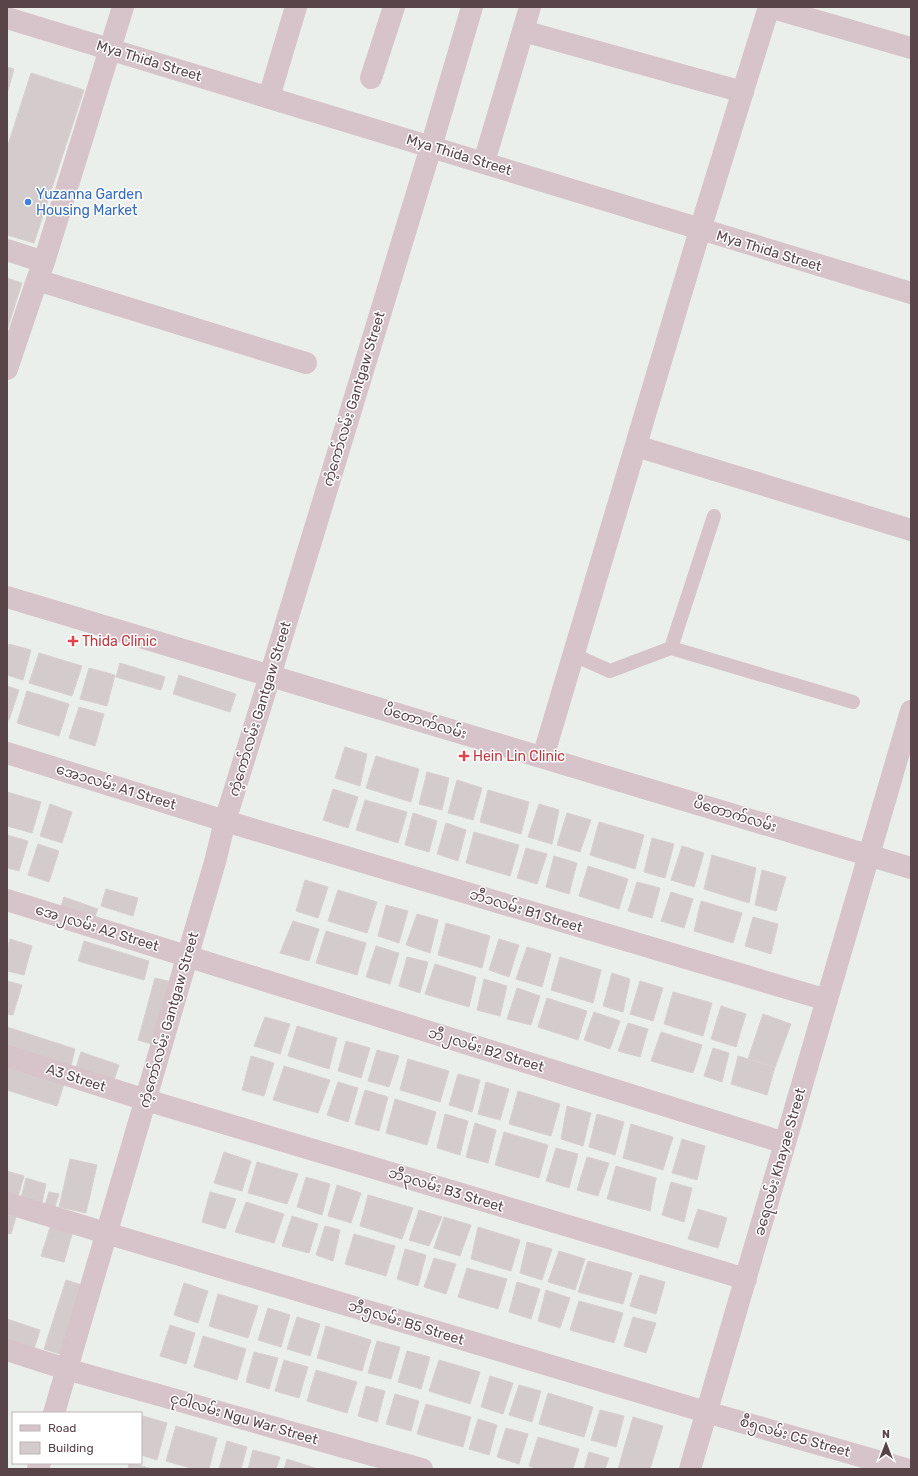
<svg xmlns="http://www.w3.org/2000/svg" width="918" height="1476" viewBox="0 0 918 1476" font-family="Rubik,'Noto Sans Myanmar',sans-serif">
<rect width="100%" height="100%" fill="#ebefec"/>
<!-- building -->
<path fill="#d4cbcc" stroke="#d8cfd0" d="M7,67l7,2 -7,25z
M31,73l53,17 -50,153 -27,-8v-87z
M7,278l15,5 -15,47z
M9,644l22,6 -8,30 -16,-5v-25z
M39,653l43,13 -10,30 -43,-13z
M120,663l45,14 -4,13 -45,-13z
M89,668l26,7 -8,31 -27,-7z
M179,675l57,19 -6,18 -57,-18z
M7,686l12,4 -10,30 -2,-1z
M27,691l42,13 -10,32 -42,-13z
M79,707l25,7 -9,32 -26,-8z
M345,747l22,7 -7,32 -25,-8z
M376,756l43,13 -8,33 -45,-14z
M427,772l22,6 -7,32 -23,-6z
M457,780l25,8 -9,32 -25,-7z
M333,789l25,8 -10,31 -25,-8z
M488,790l41,12 -8,32 -41,-12z
M7,792l34,10 -9,31 -25,-7z
M365,800l42,12 -9,31 -42,-13z
M50,804l22,8 -10,31 -22,-7z
M539,804l20,6 -7,34 -24,-7z
M413,813l24,8 -8,31 -24,-7z
M567,813l24,7 -11,32 -23,-7z
M599,822l45,13 -9,34 -45,-14z
M446,823l20,7 -8,31 -21,-7z
M474,832l45,13 -9,31 -44,-13z
M7,835l21,6 -9,30 -12,-3z
M652,838l22,6 -9,34 -21,-6z
M38,844l21,7 -10,31 -21,-7z
M682,846l22,7 -10,34 -23,-7z
M526,848l21,6 -10,30 -20,-6z
M712,855l44,13 -7,35 -45,-14z
M554,856l23,7 -8,31 -23,-7z
M588,866l40,13 -9,30 -40,-13z
M762,870l24,7 -10,34 -21,-6z
M305,880l23,7 -10,31 -22,-7z
M637,882l23,6 -8,30 -24,-7z
M106,889l32,9 -5,18 -32,-10z
M338,890l39,12 -10,31 -39,-12z
M671,892l22,7 -9,29 -23,-7z
M64,897l34,12 -6,15 -33,-11z
M701,901l41,12 -9,30 -39,-12z
M386,905l22,6 -9,32 -21,-7z
M417,914l21,6 -8,33 -24,-8z
M753,917l25,7 -7,30 -26,-8z
M293,921l26,8 -10,32 -29,-8z
M446,923l44,13 -8,32 -44,-13z
M326,931l40,12 -9,32 -41,-12z
M10,939l22,7 -8,29 -17,-4v-22z
M499,939l20,6 -10,32 -20,-7z
M84,941l65,20 -5,19 -66,-19z
M376,946l23,7 -9,31 -24,-7z
M527,947l24,7 -9,33 -26,-8z
M407,957l21,5 -8,31 -21,-7z
M560,957l41,13 -8,33 -42,-13z
M435,964l41,13 -7,30 -44,-13z
M612,973l18,6 -7,33 -20,-6z
M155,978l17,4 -17,63 -17,-5z
M484,979l23,7 -7,30 -23,-6z
M7,981l15,4 -9,30 -6,-1z
M640,981l23,7 -10,33 -23,-7z
M517,988l23,8 -9,29 -24,-6z
M673,992l39,11 -9,33 -39,-12z
M547,998l40,13 -9,29 -40,-13z
M721,1006l25,8 -10,33 -25,-8z
M594,1012l26,9 -10,28 -26,-9z
M763,1014l28,10 -16,43 -27,-8z
M265,1017l25,7 -10,30 -26,-8z
M628,1023l20,6 -8,28 -22,-6z
M297,1026l40,12 -8,31 -41,-13z
M7,1027l68,22 -5,21 -63,-21z
M661,1032l41,13 -9,28 -42,-12z
M346,1041l24,7 -9,30 -23,-7z
M713,1048l16,5 -7,29 -18,-6z
M377,1050l22,6 -10,31 -21,-6z
M81,1052l38,13 -5,15 -38,-12z
M251,1056l23,7 -10,33 -22,-6z
M738,1056l37,11 -8,28 -36,-11z
M408,1059l41,12 -9,31 -40,-12z
M7,1065l57,19 -7,22 -50,-16z
M284,1066l46,14 -12,33 -45,-13z
M458,1074l22,6 -8,32 -23,-7z
M338,1082l20,6 -10,34 -21,-7z
M486,1082l23,7 -9,31 -22,-6z
M365,1090l23,7 -9,34 -24,-7z
M518,1091l42,13 -9,32 -42,-12z
M395,1099l41,13 -9,33 -41,-12z
M567,1106l24,7 -8,33 -22,-7z
M445,1114l23,7 -8,34 -23,-7z
M597,1114l27,8 -9,33 -26,-8z
M475,1123l21,7 -8,33 -22,-6z
M631,1124l42,13 -10,33 -40,-12z
M504,1132l44,13 -9,33 -44,-13z
M682,1139l23,7 -8,34 -25,-7z
M556,1148l22,6 -9,34 -23,-7z
M224,1152l27,9 -9,30 -28,-8z
M587,1157l22,6 -11,33 -21,-6z
M70,1159l27,6 -11,48 -27,-6z
M257,1162l41,12 -11,30 -39,-11z
M616,1166l40,12 -6,33 -43,-12z
M7,1171l17,5 -6,21 -11,-3z
M306,1177l24,7 -8,31 -25,-8z
M26,1178l20,6 -4,19 -21,-5z
M671,1182l21,6 -8,34 -22,-7z
M337,1185l24,8 -10,30 -23,-7z
M49,1192l10,2 -4,13 -10,-2z
M210,1192l26,7 -11,30 -23,-7z
M368,1195l45,13 -11,31 -42,-13z
M246,1202l38,12 -10,29 -39,-11z
M698,1209l29,9 -9,30 -30,-9z
M419,1210l23,7 -13,29 -20,-6z
M7,1214l9,3 -5,17 -4,-1z
M292,1216l26,8 -9,29 -27,-7z
M444,1217l27,8 -11,31 -26,-8z
M51,1224l22,7 -9,31 -23,-6z
M325,1226l15,4 -7,31 -17,-6z
M478,1227l42,13 -9,31 -40,-12z
M354,1234l41,12 -9,30 -41,-12z
M527,1242l25,7 -10,31 -22,-7z
M405,1249l21,6 -8,31 -21,-7z
M559,1251l26,8 -10,31 -27,-8z
M434,1258l22,6 -10,30 -22,-7z
M588,1261l44,12 -9,31 -45,-12z
M467,1268l40,11 -9,30 -40,-12z
M640,1275l25,7 -9,32 -26,-8z
M66,1280l19,6 -22,69 -19,-6z
M517,1282l23,7 -9,30 -22,-7z
M184,1283l24,8 -10,32 -24,-8z
M546,1290l24,8 -10,30 -22,-7z
M218,1294l40,12 -10,32 -39,-12z
M579,1301l44,12 -9,30 -44,-13z
M268,1308l22,7 -9,32 -23,-7z
M297,1317l23,7 -10,32 -23,-7z
M633,1317l23,6 -10,30 -22,-7z
M7,1319l33,11 -6,19 -27,-9z
M170,1325l25,8 -9,31 -26,-8z
M326,1326l45,14 -9,31 -45,-13z
M203,1336l43,13 -9,31 -43,-13z
M377,1341l23,6 -9,32 -23,-6z
M407,1351l23,6 -9,32 -23,-7z
M254,1352l24,6 -9,31 -23,-7z
M284,1360l24,7 -9,31 -24,-7z
M439,1360l41,12 -10,32 -41,-13z
M316,1370l41,12 -10,31 -40,-12z
M490,1376l23,7 -10,31 -22,-7z
M519,1385l22,6 -9,31 -23,-7z
M366,1386l19,5 -8,31 -19,-6z
M548,1393l45,14 -9,30 -45,-13z
M395,1394l24,7 -8,30 -25,-7z
M426,1404l45,13 -8,30 -46,-13z
M600,1410l24,6 -8,31 -25,-7z
M143,1416l24,7 -10,37 -16,-5v-32z
M633,1417l30,9 -13,43h-32z
M478,1419l19,6 -8,30 -20,-6z
M176,1426l41,12 -8,31h-15l-28,-8z
M506,1428l22,6 -9,30 -22,-7z
M538,1437l41,12 -6,20h-35l-9,-3z
M227,1441l20,6 -6,22h-22z
M253,1450l27,7 -4,12h-28z
M589,1452l20,6 -4,11h-21z
M287,1459l31,10h-34z
M129,1463h3l20,6h-24z"/>
<g fill="none" stroke-linecap="round" stroke-linejoin="round">
<!-- service -->
<path stroke="#d7c4ca" stroke-width="14" d="M714,516l-43,132 182,54
M574,655l36,16 61,-23"/>
<!-- minor -->
<path stroke="#d7c4ca" stroke-width="22" d="M769,7l142,41
M7,18l904,275
M523,31l7,-24
M371,78l23,-71
M269,97l27,-90
M484,162l39,-131 220,61
M7,250l37,12
M37,280l269,83
M7,369l30,-89 7,-18 79,-255
M636,446l275,84
M7,597l904,271
M7,753l218,68 602,179
M543,757l157,-527 69,-223
M7,900l778,243
M7,1056l139,44 600,179
M7,1203l99,30 600,179 200,57
M7,1350l59,19 356,100
M54,1413l161,-551 10,-41 45,-145 161,-529 41,-140
M38,1469l2,-6
M690,1469l221,-758"/>
</g>
<!-- markers -->
<circle fill="#3f7fe0" stroke="#fff" stroke-width="1.5" cx="28" cy="202" r="4"/>
<g fill="#e0444e" stroke="#fff" stroke-width="1.5">
<path d="M71 635h4v4h4v4h-4v4h-4v-4h-4v-4h4z"/>
<path d="M462 750h4v4h4v4h-4v4h-4v-4h-4v-4h4z"/>
</g>
<g text-anchor="middle" dominant-baseline="central" stroke-width="3" stroke-linejoin="round" paint-order="stroke">
<!-- street labels -->
<g font-size="14" fill="#59444a" stroke="#fff">
<text transform="translate(149 61) rotate(17)">Mya Thida Street</text>
<text transform="translate(459 155) rotate(17)">Mya Thida Street</text>
<text transform="translate(769 251) rotate(17)">Mya Thida Street</text>
<text transform="translate(354 399) rotate(-73)">ကံ့ကော်လမ်း Gantgaw Street</text>
<text transform="translate(260 709) rotate(-73)">ကံ့ကော်လမ်း Gantgaw Street</text>
<text transform="translate(425 722) rotate(17)">ပိတောက်လမ်း</text>
<text transform="translate(116 787) rotate(17)">အေ၁လမ်း A1 Street</text>
<text transform="translate(735 815) rotate(17)">ပိတောက်လမ်း</text>
<text transform="translate(526 911) rotate(17)">ဘီ၁လမ်း B1 Street</text>
<text transform="translate(97 928) rotate(17)">အေ၂လမ်း A2 Street</text>
<text transform="translate(169 1020) rotate(-74)">ကံ့ကော်လမ်း Gantgaw Street</text>
<text transform="translate(486 1050) rotate(17)">ဘီ၂လမ်း B2 Street</text>
<text transform="translate(76 1078) rotate(18)">A3 Street</text>
<text transform="translate(780 1162) rotate(-74)">ခရေလမ်း Khayae Street</text>
<text transform="translate(446 1190) rotate(17)">ဘီ၃လမ်း B3 Street</text>
<text transform="translate(406 1323) rotate(17)">ဘီ၅လမ်း B5 Street</text>
<text transform="translate(244 1419) rotate(16)">ငုဝါလမ်း Ngu War Street</text>
<text transform="translate(795 1437) rotate(16)">စီ၅လမ်း C5 Street</text>
</g>
<!-- shop labels -->
<g font-size="14" fill="#366cbe" stroke="#fff" text-anchor="start">
<text x="36" y="194">Yuzanna Garden<tspan x="36" dy="16">Housing Market</tspan></text>
</g>
<!-- health labels -->
<g font-size="14" fill="#be3a42" stroke="#fff" text-anchor="start">
<text x="82" y="641">Thida Clinic</text>
<text x="473" y="756">Hein Lin Clinic</text>
</g>
</g>
<!-- border -->
<rect width="918" height="1476" fill="none" stroke="#59444a" stroke-width="16"/>
<!-- legend -->
<rect x="12" y="1412" width="130" height="52" fill="#ffffff" stroke="#bdb4b7"/>
<rect x="20" y="1425" width="20" height="6" fill="#d7c4ca" stroke="#bdb4b7"/>
<text x="48" y="1432" font-size="12" fill="#59444a">Road</text>
<rect x="20" y="1442" width="20" height="12" fill="#d4cbcc" stroke="#bdb4b7"/>
<text x="48" y="1452" font-size="12" fill="#59444a">Building</text>
<!-- north arrow -->
<g transform="translate(886 1444)" stroke="#ffffff" stroke-width="3" paint-order="stroke">
<path d="M0-3L7 15L0 10L-7 15Z" fill="#59444a"/>
<text y="-6" font-size="11" font-weight="bold" text-anchor="middle" fill="#59444a">N</text>
</g>
</svg>
